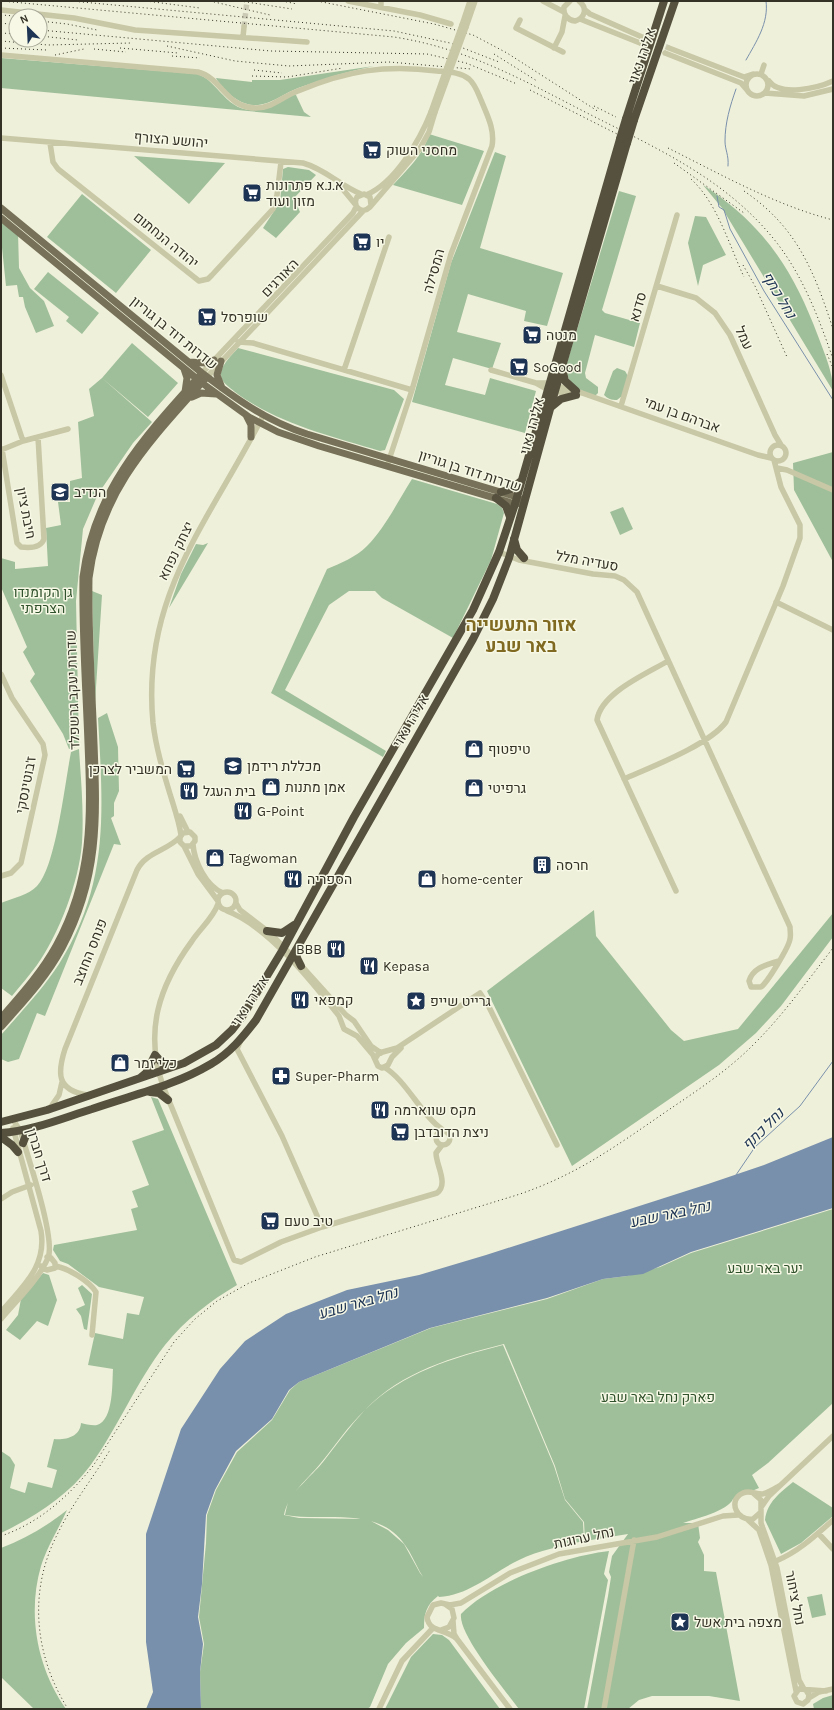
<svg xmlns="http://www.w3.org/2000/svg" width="834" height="1710" viewBox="0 0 834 1710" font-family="Karla,Heebo,sans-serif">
<rect width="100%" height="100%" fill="#eff0d9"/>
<!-- green -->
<path fill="#9fbf9a" d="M1,58l196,16c11,3 18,13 26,21 22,25 47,15 70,-1l3,1 8,17 7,5 -310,-29z
M374,66c-25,5 -49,12 -73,21 -16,5 -30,19 -48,18 -15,-1 -28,-14 -36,-25l-1,-2 36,4v-2h28z
M429,134l55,17 -22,54 -69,-20c14,-15 31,-31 36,-51z
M495,152l11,4 -26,92 83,25 -16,53 -23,-5 2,-10 -58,-17 -11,38 44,11 -9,26 -39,-11 -8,27 40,10 5,-17 46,13 -11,42 -113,-31 39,-139z
M134,156l91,7 -36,41z
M288,167l21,3 7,5 -22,23 6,14 -24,26 -13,-10 17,-26 3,-33z
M703,185c60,39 90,84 115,151 7,19 15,36 15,55l-111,-183z
M619,191l17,5 -34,114 3,3 35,10 -6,24 -39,-12 -10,38 1,5 12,9v6l-3,3c-20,-7 -26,-8 -29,-30z
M82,194l69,56 -35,43 -69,-56z
M695,216l11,1 20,38 -23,10 -5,21 -10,-43z
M1,218l17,14 1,36 11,20 14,13 10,25 -18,7 -11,-26 -2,-10h-4l-2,-12 -11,1 -5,-48z
M48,272l51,41 -17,21 -16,-13 3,-4 -35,-28z
M132,343l46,40 -30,34 -46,-39z
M238,348l156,42 10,9 -19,51 -5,1c-50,-15 -102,-27 -145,-59 -6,-5 -15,-10 -14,-19 1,-9 11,-18 17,-25z
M617,368l8,3 3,5 -6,20 -5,4c-6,0 -9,-1 -13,-5l9,-24z
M102,378l50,44 -19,21 -35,51 -15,35 -7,72 3,145 -10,3 -6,-15 -33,-53 5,-7 -12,-22 4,-5 -26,-60v-29l14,4v7l33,-3 -2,-38 15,-3 -3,-23h12v-21l12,-3 -4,-56 16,-6 -5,-27z
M833,452v110l-39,-72 -1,-27z
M412,479l85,25 5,4 2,5 -13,47 -38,78 -71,-40 -7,-7h-26l-20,14 -44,85 101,61 -3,6 -112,-64 56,-124c14,-6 29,-12 40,-23 18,-18 31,-45 45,-67z
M623,507l10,22 -13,6 -10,-23z
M208,543l-39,65 12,-34 15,-30 7,1z
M92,591l10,4 -7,108z
M107,713l11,34 1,44 -5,12v13l-3,2 10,27 -7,-1 -69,172 -8,-3 -18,46 -11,3 -7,-3v-24c20,-23 41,-45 58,-71 51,-81 44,-155 39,-246z
M79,749c2,31 5,63 3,94 -3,39 -23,91 -45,122 -8,11 -17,21 -25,31l-11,-8v-85c12,-5 28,-8 36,-17 19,-19 28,-104 34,-134z
M594,910l2,26 75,94 13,11 54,-12 95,-116v24l-52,69 -25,27 -37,32 -147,101 -85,-175z
M151,1097l7,2 79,186c-27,16 -52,35 -72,60 -29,37 -47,83 -75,121 -22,30 -56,51 -89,67v-82l9,6 5,8 -5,23 15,5 3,-11 24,6 5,-18 -10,-3 7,-28c12,1 26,-2 27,-16 4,1 12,3 16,2 17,-5 15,-43 16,-56l-25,-4 7,-32 28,6 4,-26 12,2 5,-18 -45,-10 -31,-23 -8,-3 -7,-11 1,-5 83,-15 -6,-21 7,-2 -6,-16 17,-6 -17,-44 32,-11z
M833,1209v194l-65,60 -16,12 7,13 -26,11c-5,12 -38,20 -50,24h15l2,15 -2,4 6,13v16l12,1 24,129 -31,-5h-57l-13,4 -11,9h-41l21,-113 3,-19 -2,-5 3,-16 16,-22 -43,7 -1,-19 -19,-23 -10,-33 -51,-122c-51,13 -102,27 -139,66 -17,16 -30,36 -45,54 -13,16 -32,30 -36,51l15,3 68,1 21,11 16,14 16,29 18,23c-12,9 -14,18 -14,32l-18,15 -18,21 -18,43 -3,2h-166l-1,-37 4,-28 -5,-27 7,-74 1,-28 9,-25 21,-38 35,-32 18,-30 9,-8 132,-54 116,-29 56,-20 24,-3 33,-9 31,-14z
M43,1273l6,2 8,25 -9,26 -11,-5 -17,19 -14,-10 12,-15 3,-16z
M82,1285l10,9 -5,36 -3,-1 -3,-13 -5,-7 9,-4 -7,-17z
M503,1345l51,121 11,34 18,22 1,19c-22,5 -45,9 -65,19 -27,13 -49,35 -80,37 -7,-8 -14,-16 -19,-25 -5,-9 -9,-19 -15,-27 -27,-40 -81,-23 -120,-30 1,-5 2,-10 4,-15 4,-8 27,-29 34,-38 14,-18 27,-36 42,-52 38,-38 88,-52 138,-65z
M793,1482l40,26v8l-32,27 -20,11 -16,-34c2,-18 15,-27 28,-38z
M67,1510c-8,18 -20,37 -26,56 -14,48 -4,102 25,143h-32l-33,-32v-129c24,-9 46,-22 66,-38z
M609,1551l-5,23 4,6 -24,129h-65c-14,-19 -61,-75 -58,-95 31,-32 104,-58 148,-63z
M822,1594l4,21 -14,3 -5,-21z
M433,1634l9,1 7,5 51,69h-115l26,-52z
M833,1695v14h-19l-1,-5 10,-6z"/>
<!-- water -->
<path fill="#7990ac" d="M833,1137v71l-142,44 -48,22 -40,5 -56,19 -117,30 -131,54 -10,8 -17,29 -36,32 -21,39 -9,25 -4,69 -4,33 5,27 -3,28 1,37h-55l7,-17 -7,-50v-108l35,-105 39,-60 25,-28 41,-27 61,-24 72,-15 67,-20 222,-71 56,-19z"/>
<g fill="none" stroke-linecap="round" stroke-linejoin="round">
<!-- stream -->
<path stroke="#7990ac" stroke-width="1" d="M746,60c10,-18 23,-37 20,-59
M728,166c1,-11 -3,-16 -3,-25 0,-18 5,-35 11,-52
M717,196l2,11 5,3 6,19 34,62 69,109
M736,1175l19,-28 45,-41 33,-45"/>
<!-- minor-tunnel -->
<path stroke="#cacab5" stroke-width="5.5" stroke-dasharray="5.5 3" stroke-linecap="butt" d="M244,27l3,-26
M642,37l27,11
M640,43l25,10"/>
<!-- minor -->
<path stroke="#c8c7a6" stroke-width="5.5" d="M348,1l72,14 31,9
M543,1l21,11
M570,1l-6,6c-1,7 3,13 11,14 10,-3 13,-13 4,-20
M381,7v-6
M1,10l73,8 61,12 172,12
M585,10l5,4 52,23
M580,19l60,24
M520,20l-4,8 47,24
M462,25l8,-24
M466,27l9,-26
M243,37l1,-10
M554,48l8,-16 3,-16
M669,48l75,29 9,-3
M665,53l76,30 6,7
M1,55l197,17c24,6 28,36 58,36 17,0 27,-12 42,-17 48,-20 87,-27 139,-20 11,1 23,1 32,8 6,5 9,14 12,21 6,15 14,29 11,46l-41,108 -39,136 -25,76
M746 85a11 11 0 1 1 22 0a11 11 0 1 1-22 0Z
M761,74l3,-9
M769,81c11,16 49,7 64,0
M765,93l39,3 29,-7
M1,138l302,25c22,6 38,23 58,31
M50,143l3,19 5,7 141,112 9,-2 4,-4 61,-66 4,-14 4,-33
M341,187l14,17
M366,195c29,-12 54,-55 65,-83
M371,205l-1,-8 -6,-3 -7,3c-5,10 5,18 13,10l49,-57 10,-18 6,-20
M657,286l39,12 19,15 15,22 45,100 6,10
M238,342l15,1 159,47
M344,370l45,-133
M491,370l45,13h10l36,10 176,62 13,3
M202,373l151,-160 3,-6
M1,375l22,66
M207,377l156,-166
M536,383l9,5 26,7
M621,406l56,-191
M770 453a8 8 0 1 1 16 0a8 8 0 1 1-16 0Z
M2,449l15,94 4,4c8,1 20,1 23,-8l-6,-102
M1,450l22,-9 45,-12
M777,468l10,2 46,20
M499,552l20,8 74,14 22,2 9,4 13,12 153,335c0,4 1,8 0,12 -1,8 -23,44 -29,48h-10l-2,-6c4,-13 17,-16 29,-20
M776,602l57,28
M668,661c-22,13 -67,32 -71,59l79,171
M1,674l11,24 31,46 2,11 -24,108 -10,10 -10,3
M624,779c27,-12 85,-34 102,-57l57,-136 17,-48v-13l-19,-38 -7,-27
M180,816l8,16
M181,835c-2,-14 -7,-28 -11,-41 -7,-23 -14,-46 -17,-71 -12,-128 56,-201 110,-307
M193,844c1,17 13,42 30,49
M184,846h7l4,-5v-4l-5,-5 -7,1 -3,4v5l4,4 14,28 20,27
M218 901a9 9 0 1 1 18 0a9 9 0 1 1-18 0Z
M236,903l4,7 30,23 24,25
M218,904c-5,14 -18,25 -26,37 -33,45 -48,90 -29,145l71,174 7,2 40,-20 41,-15 115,-34c12,-9 -1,-28 -1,-40l6,-8
M227,911c41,15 85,71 112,105l5,13 13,7 16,19 5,11 4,2 6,-3 4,-8 9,-9
M300,964l46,51 8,6 17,25 10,7
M240,1042l-3,7 45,87 40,91
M375,1059l4,-6 18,-5 83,-55 9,14 68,138
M384,1067c23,14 37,48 59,63
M87,1095c-30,-5 -30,-21 -22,-46l72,-179c9,-18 30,-19 43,-33
M50,1108l9,-13 3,-13
M436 1138a7 7 0 1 1 14 0a7 7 0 1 1-14 0Z
M1,1199l11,-7 19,-7
M41,1266l1,2 5,2 8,-2v-5l-4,-5 -4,-1
M56,1266c13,3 32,14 40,26l-4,43
M1,1312c21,-25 46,-45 40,-81l-28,-103
M1,1319c15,-18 38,-40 47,-61 8,-19 -21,-104 -28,-128l-7,-10
M753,1493l8,7v12l-8,7c-16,3 -26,-19 -10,-26 6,-3 12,1 19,1 6,-1 12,-5 17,-8
M762,1506l7,-10 64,-60
M761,1512v11l16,45 22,112 5,9
M748,1520l11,10 12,35 25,126
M818,1533l15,16
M776,1561c22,-9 39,-25 57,-41
M453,1621l1,13 3,5 53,70
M441,1630l8,-3 5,-9 -2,-9 -7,-5
M457,1639c-12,-11 -28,-6 -30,-22l6,-12 8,-2 9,2 11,-2 49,-30 49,-19 98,-17 66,-21 15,-1
M806,1690l3,5 -1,5 -5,4 -6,-2 -3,-6 5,-7 27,2
M809,1698l10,-6 14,-3
M379,1709l23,-48 31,-33
M604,1709l30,-169"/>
<!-- major -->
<path stroke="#767158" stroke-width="7" d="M1,208l201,165c34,26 65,48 105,61l210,63 4,3
M1,218l201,165 47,34 29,15 41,14 196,58 5,-1
M221,361l-4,14 5,13
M189,362l17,1 8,-3
M184,369l3,9 -2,14
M192,397l9,-4 15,1
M246,415l5,10v12
M1,1018c20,-23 40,-45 55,-72 37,-67 35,-130 32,-203 -2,-55 -6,-111 -5,-166 11,-87 62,-141 119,-204
M1,1027c22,-25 45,-49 61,-79 37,-70 35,-128 32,-204 -2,-55 -6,-111 -5,-166 11,-88 62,-138 118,-201"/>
<!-- highway -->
<path stroke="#55513e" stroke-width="8" d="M626,119l38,-118
M634,120l41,-119
M562,368l3,13 11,10
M550,408l11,-9 15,-4
M501,492l10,-3 10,-8
M496,498l10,8 4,11
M514,539l3,11 7,8
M267,931l15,2 12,-8
M296,950l1,8 4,8
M140,1078l6,-5 9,-18 7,8 14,2
M150,1092l9,1 9,7
M1,1122l46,-12 137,-47 32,-18 16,-15 10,-13 40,-66 72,-134 119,-207 26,-58 16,-48 105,-365
M1,1133c31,-2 62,-15 91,-24 40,-14 82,-23 119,-45 19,-11 32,-27 45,-44l217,-381 20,-40 16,-41 46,-167 72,-248
M1,1137l11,8 6,7
M23,1143l3,-8 8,-7"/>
<!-- rail -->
<path stroke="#343226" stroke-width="1" stroke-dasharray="1 3" stroke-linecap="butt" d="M1,1l393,36c72,11 129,43 193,76 65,33 131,62 180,118 33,37 50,82 66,128
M71,1l323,30 56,12 49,19
M146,1l54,7
M210,1l60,14
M240,1l52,8
M282,1l15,3
M317,1l117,23 39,11 34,18 92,59
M1,15l15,1
M40,21l27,3 30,6
M1,23l15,2
M40,30l231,21 156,3 39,9 51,21
M1,33l15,1
M40,36l38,4
M1,41l47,4 83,-2
M167,46l68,15 54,5 100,-4 82,7
M1,48l46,2
M120,48l58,5
M94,49l32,3
M494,54l43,27
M55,55l29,-6
M172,56l28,2
M254,70l28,3
M252,76l35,1 56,-9
M530,90l89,45
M594,106l22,11
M668,148c54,27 107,57 165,72
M674,163l70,50
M691,179c27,25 38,66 53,98
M744,191c53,36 70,80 89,138
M743,265l12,21 32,71
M827,354l6,14
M1,1536c38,-13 67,-39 92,-70l81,-124 21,-23 22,-18 32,-18 66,-26 202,-62c60,-20 99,-49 150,-84 31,-21 63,-42 89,-69 28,-28 52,-62 77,-94
M68,1709c-34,-54 -40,-119 -10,-176 14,-29 35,-55 52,-83"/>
<!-- minor-bridge -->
<path stroke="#c8c7a6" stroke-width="5.5" d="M431,112l31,-87
M435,112l31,-85"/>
<!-- highway-bridge -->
<path stroke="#55513e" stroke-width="8" d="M620,139l6,-20
M627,143l7,-23"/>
</g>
<!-- icons -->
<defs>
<g id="supermarket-square" transform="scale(1)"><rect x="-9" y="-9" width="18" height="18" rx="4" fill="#1e3454" stroke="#f7f8e5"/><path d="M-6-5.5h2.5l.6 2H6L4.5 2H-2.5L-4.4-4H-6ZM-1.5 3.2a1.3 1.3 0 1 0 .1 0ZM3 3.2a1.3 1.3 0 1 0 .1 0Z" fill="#fff"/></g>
<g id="school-square" transform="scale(1)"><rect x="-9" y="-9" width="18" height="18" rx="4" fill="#1e3454" stroke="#f7f8e5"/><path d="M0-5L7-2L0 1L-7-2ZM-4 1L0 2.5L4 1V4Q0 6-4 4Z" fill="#fff"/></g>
<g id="shop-square" transform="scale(1)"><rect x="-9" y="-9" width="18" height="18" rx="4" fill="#1e3454" stroke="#f7f8e5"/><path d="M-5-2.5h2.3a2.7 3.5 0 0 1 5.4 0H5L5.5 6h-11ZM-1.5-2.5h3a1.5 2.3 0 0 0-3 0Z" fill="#fff"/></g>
<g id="university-square" transform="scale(1)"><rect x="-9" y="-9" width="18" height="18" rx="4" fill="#1e3454" stroke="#f7f8e5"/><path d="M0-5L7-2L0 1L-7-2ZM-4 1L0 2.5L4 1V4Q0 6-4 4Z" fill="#fff"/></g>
<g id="restaurant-square" transform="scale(1)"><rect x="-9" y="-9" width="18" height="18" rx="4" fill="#1e3454" stroke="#f7f8e5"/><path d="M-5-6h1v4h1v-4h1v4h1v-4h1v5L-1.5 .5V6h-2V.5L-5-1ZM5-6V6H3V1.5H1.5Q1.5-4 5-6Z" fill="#fff"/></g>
<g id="building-square" transform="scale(1)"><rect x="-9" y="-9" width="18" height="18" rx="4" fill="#1e3454" stroke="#f7f8e5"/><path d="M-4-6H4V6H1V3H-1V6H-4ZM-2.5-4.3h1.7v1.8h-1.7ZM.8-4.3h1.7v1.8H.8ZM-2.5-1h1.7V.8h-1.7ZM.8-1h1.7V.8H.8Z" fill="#fff"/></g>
<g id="sight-square" transform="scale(1)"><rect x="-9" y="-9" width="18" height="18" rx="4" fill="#1e3454" stroke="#f7f8e5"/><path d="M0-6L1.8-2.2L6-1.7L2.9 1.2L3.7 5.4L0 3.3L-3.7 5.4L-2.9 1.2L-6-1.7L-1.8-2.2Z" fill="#fff"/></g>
<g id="pharmacy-square" transform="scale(1)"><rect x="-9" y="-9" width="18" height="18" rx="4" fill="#1e3454" stroke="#f7f8e5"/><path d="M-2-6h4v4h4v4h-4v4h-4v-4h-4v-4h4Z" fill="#fff"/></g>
</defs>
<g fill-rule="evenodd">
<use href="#supermarket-square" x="372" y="150"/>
<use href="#supermarket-square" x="252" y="193"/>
<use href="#supermarket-square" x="362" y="242"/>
<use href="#supermarket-square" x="207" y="317"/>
<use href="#supermarket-square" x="532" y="335"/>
<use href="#supermarket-square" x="519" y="367"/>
<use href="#school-square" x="60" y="492"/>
<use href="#shop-square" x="474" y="749"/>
<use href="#university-square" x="233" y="766"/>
<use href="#supermarket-square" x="186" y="769"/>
<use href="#shop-square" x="271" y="787"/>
<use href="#shop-square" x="474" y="788"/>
<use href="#restaurant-square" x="189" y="791"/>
<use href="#restaurant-square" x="243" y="811"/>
<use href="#shop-square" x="215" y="858"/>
<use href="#building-square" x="542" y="865"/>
<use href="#restaurant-square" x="293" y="879"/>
<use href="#shop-square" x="427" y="879"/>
<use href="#restaurant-square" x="336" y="949"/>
<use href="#restaurant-square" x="369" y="966"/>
<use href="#restaurant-square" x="300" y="1000"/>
<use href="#sight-square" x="416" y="1001"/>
<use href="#shop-square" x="120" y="1063"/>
<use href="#pharmacy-square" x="281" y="1076"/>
<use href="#restaurant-square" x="380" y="1110"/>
<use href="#supermarket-square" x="400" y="1132"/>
<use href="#supermarket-square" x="270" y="1221"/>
<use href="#sight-square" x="680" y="1622"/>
</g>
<g text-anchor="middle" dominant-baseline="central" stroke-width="3" stroke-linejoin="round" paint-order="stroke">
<!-- street labels -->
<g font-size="14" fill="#343226" stroke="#f7f8e5">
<text transform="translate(642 56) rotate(-71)">אליהו נאוי</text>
<text transform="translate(171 140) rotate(5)">יהושע הצורף</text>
<text transform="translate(166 240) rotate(39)">יהודה הנחתום</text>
<text transform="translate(434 271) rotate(-74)">המסילה</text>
<text transform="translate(280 278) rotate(-46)">האורגים</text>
<text transform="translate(638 307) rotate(-74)">סדנא</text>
<text transform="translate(174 333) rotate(39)">שדרות דוד בן גוריון</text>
<text transform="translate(744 338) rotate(65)">עמל</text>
<text transform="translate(682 415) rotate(20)">אברהם בן עמי</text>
<text transform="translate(532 426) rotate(-75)">אליהו נאוי</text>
<text transform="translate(470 471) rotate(18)">שדרות דוד בן גוריון</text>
<text transform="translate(26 513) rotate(79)">חיבת ציון</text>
<text transform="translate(176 551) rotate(-64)">יצחק נפחא</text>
<text transform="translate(587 561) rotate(10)">סעדיה מלל</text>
<text transform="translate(73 690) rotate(-92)">שדרות יעקב גרשפלד</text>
<text transform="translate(411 721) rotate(-60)">אליהו נאוי</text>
<text transform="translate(26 785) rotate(-79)">ז'בוטינסקי</text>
<text transform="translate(90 952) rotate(-68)">פנחס החוצב</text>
<text transform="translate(250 1001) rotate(-57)">אליהו נאוי</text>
<text transform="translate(39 1155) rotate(73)">דרך חברון</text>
<text transform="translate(584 1538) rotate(-12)">נחל ערוגות</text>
<text transform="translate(795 1598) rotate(79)">נחל ציחור</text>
</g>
<!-- poi labels -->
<g font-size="14" fill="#343226" stroke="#f7f8e5" text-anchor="start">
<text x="386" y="150">מחסני השוק</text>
<text x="266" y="185">א.נ.א פתרונות<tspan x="266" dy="16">מזון ועוד</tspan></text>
<text x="376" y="242">יו</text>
<text x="221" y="317">שופרסל</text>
<text x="546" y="335">מנטה</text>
<text x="533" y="367">SoGood</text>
<text x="74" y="492">הנדיב</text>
<text x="488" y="749">טיפטוף</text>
<text x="247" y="766">מכללת רידמן</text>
<text x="172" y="769" text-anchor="end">המשביר לצרכן</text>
<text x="285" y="787">אמן מתנות</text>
<text x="488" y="788">גרפיטי</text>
<text x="203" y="791">בית העגל</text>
<text x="257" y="811">G-Point</text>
<text x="229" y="858">Tagwoman</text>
<text x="556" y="865">חרסה</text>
<text x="307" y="879">הספריה</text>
<text x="441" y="879">home-center</text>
<text x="322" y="949" text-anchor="end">BBB</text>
<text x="383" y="966">Kepasa</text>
<text x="314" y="1000">קמפאי</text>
<text x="430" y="1001">גרייט שייפ</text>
<text x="134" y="1063">כלי זמר</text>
<text x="295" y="1076">Super-Pharm</text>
<text x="394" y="1110">מקס שווארמה</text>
<text x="414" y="1132">ניצת הדובדבן</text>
<text x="284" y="1221">טיב טעם</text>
<text x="694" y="1622">מצפה בית אשל</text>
</g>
<!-- park labels -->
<g font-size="14" fill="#2f512b" stroke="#f7f8e5">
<text x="43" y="592">גן הקומנדו<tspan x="43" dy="16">הצרפתי</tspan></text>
<text x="765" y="1268">יער באר שבע</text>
<text x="658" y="1397">פארק נחל באר שבע</text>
</g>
<!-- water labels -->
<g font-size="15" font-style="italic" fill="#1e3454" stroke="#f7f8e5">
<text transform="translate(779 295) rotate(59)">נחל כתף</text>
<text transform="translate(763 1129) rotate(-45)">נחל כתף</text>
<text transform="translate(670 1214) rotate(-12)">נחל באר שבע</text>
<text transform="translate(358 1303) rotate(-16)">נחל באר שבע</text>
</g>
<!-- district labels -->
<g font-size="18" font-weight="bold" fill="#806a22" stroke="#f7f8e5">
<text x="521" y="625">אזור התעשייה<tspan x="521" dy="21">באר שבע</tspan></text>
</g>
</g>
<!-- border -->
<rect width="834" height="1710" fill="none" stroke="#343226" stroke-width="4"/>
<!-- north arrow -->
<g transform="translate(28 28) rotate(336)"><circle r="19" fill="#f7f8e5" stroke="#a9a999"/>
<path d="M0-3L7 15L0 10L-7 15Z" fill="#1e3454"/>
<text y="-6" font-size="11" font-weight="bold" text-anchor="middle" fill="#343226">N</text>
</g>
</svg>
